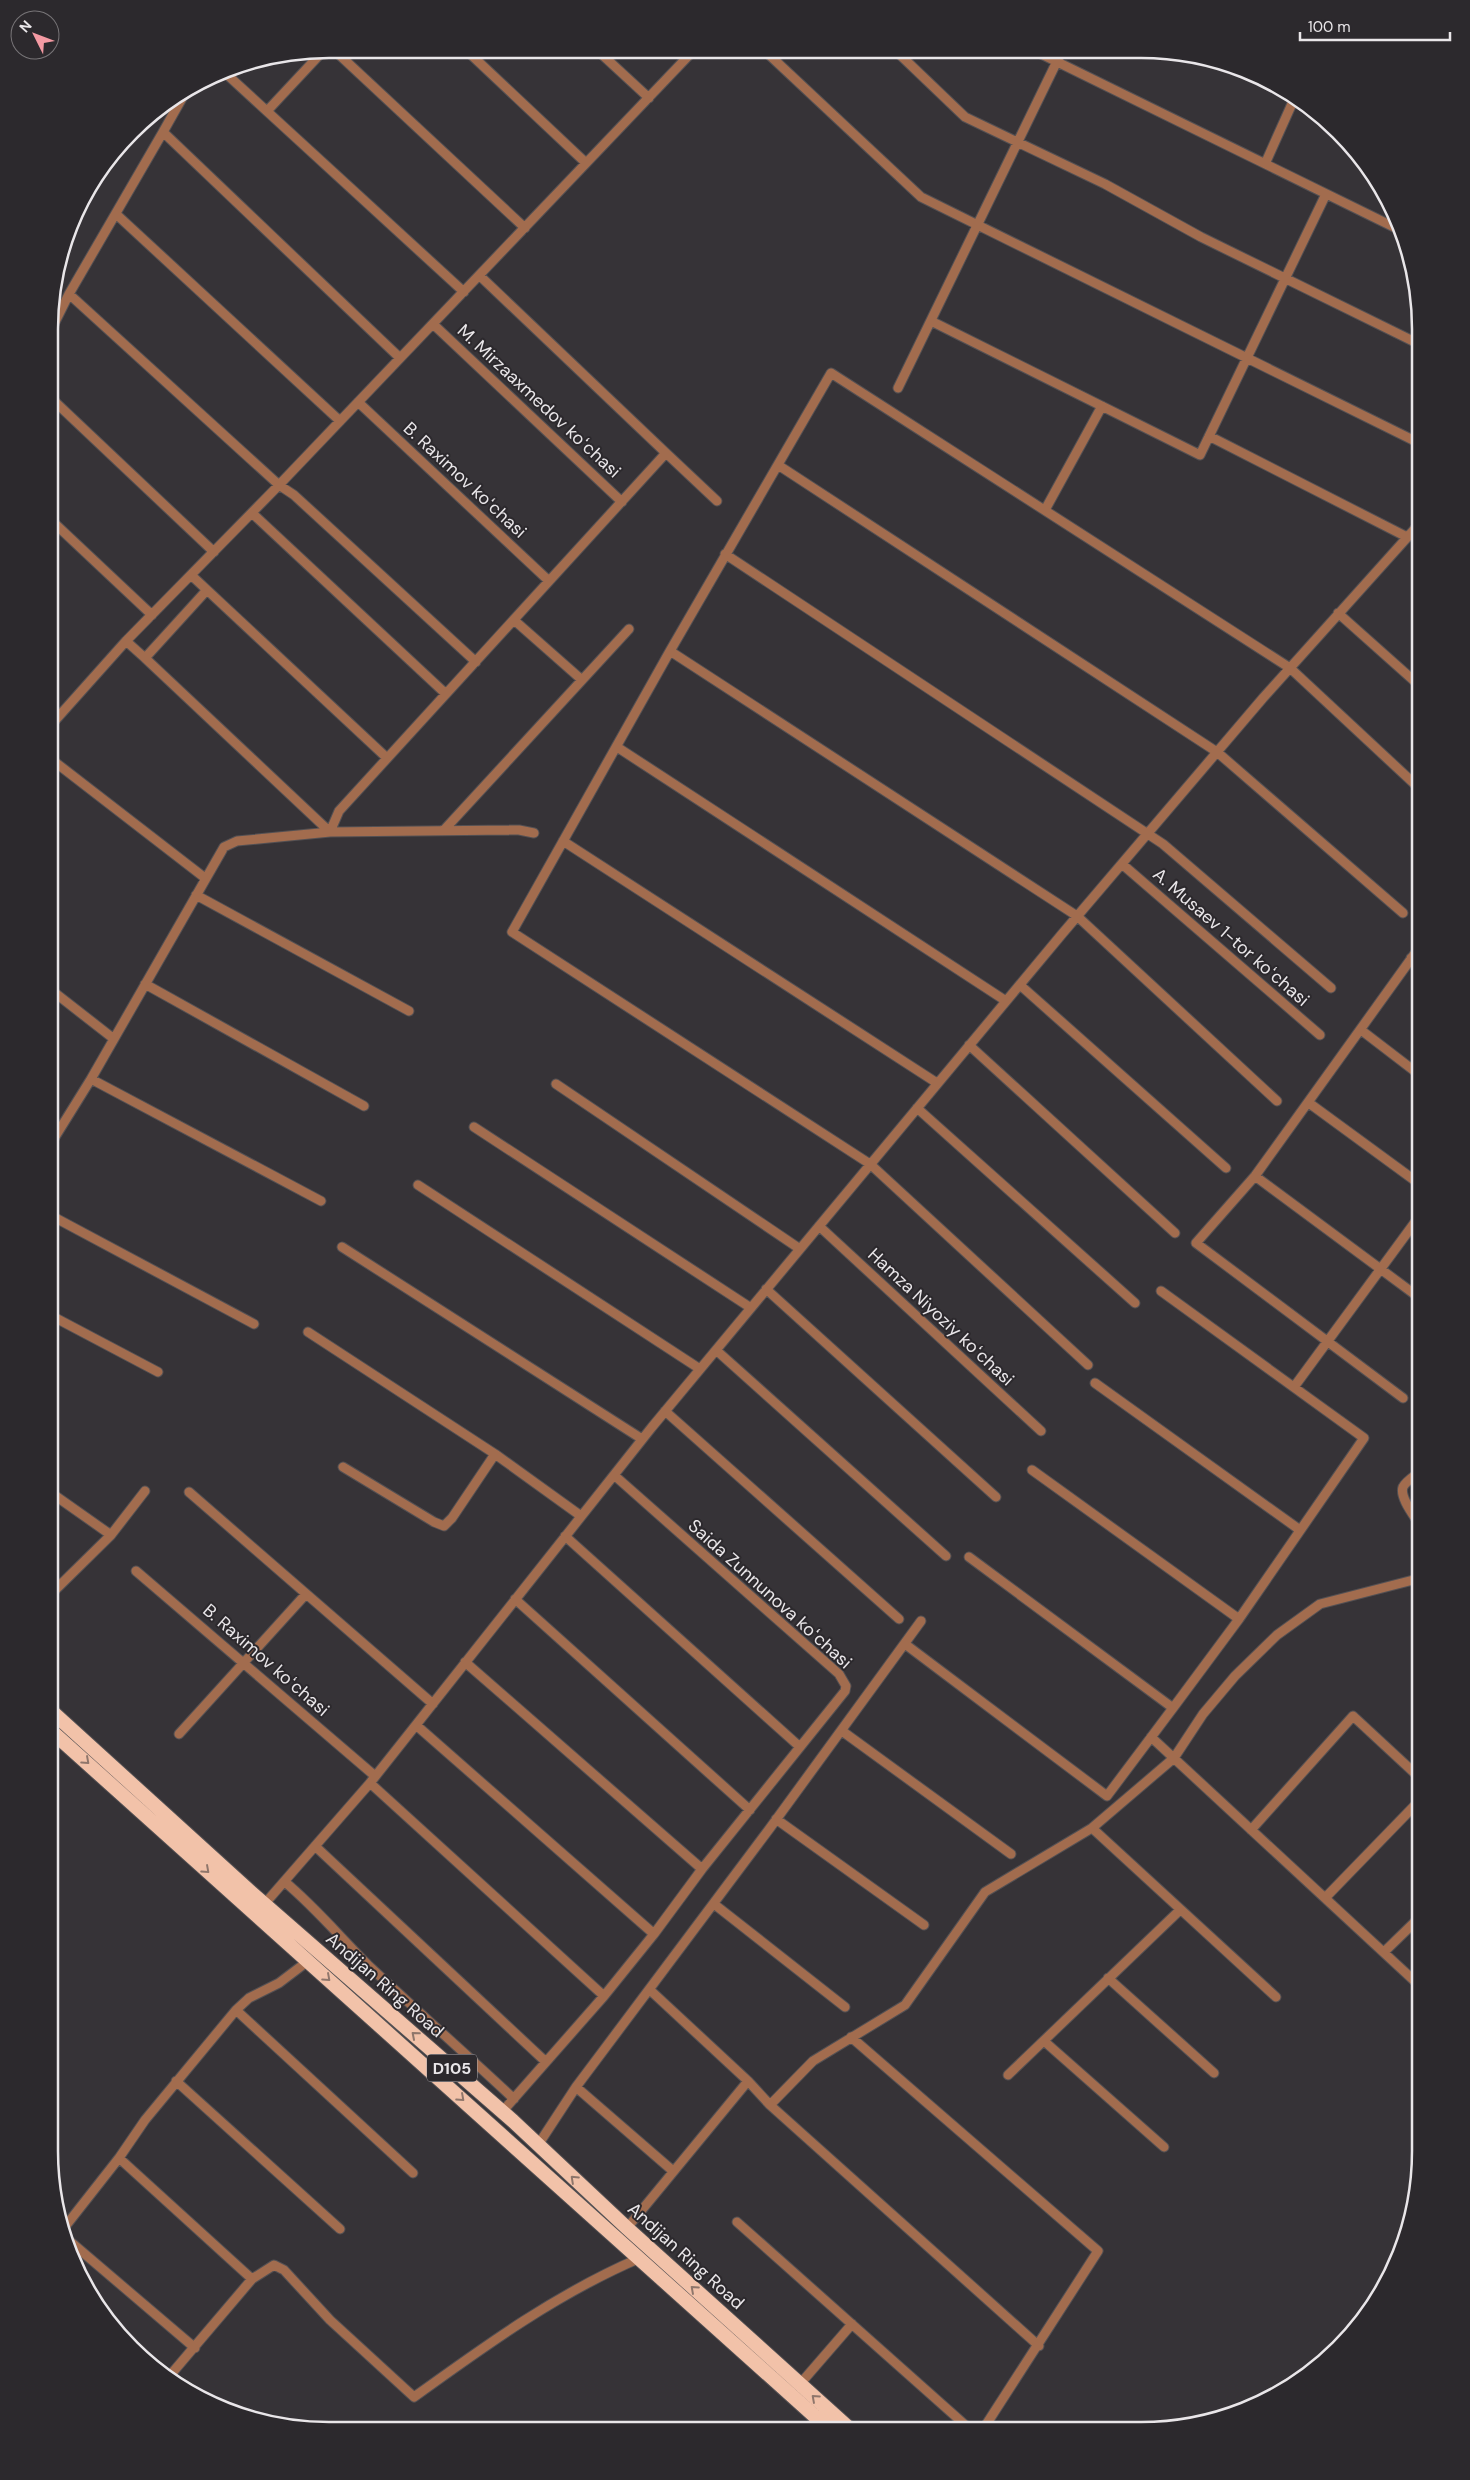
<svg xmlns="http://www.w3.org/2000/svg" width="1470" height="2480" viewBox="0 0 1470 2480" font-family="'DM Sans',sans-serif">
<rect width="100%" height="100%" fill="#363337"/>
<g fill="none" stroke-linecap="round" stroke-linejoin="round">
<!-- minor casing -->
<g stroke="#535053" stroke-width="11">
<path id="minor" d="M333,49l192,179
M465,49l121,114
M597,50l52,48
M764,50l157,147 500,247
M895,50l70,67 140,67 96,53 220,108
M1035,51l367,180
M222,70l242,222
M185,93l-22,39 237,226
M268,110l57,-61
M1265,164l30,-67
M116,214l224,207
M69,294l210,191 15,10 182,167
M931,321l269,134 126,-261
M433,324l189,178
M51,330l18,-36 94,-162
M898,388l164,-337
M51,398l163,154
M358,402l191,179
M1209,436l198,101
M666,453l51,48
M778,465l439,287 186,161
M1045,510l57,-104
M252,513l194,181
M51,520l101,95
M725,554l438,290 168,144
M191,575l196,183
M206,591l-61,67 185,174 189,-2 15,3
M1338,613l83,74
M514,620l68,60
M126,641l19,17
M670,651l407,265 200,185
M51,725l75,-84 153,-156 415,-435
M617,747l389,254
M51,759l154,119
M444,830l185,-201
M563,841l374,242
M1122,864l198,171
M196,895l213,116
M1411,958l10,7
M145,984l219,122
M1020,985l206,183
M50,989l64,50
M1361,1030l60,46
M969,1045l206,188
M91,1079l230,122
M556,1084l244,165
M1309,1103l112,82
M917,1108l218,195
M474,1127l277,181
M50,1145l41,-66 133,-232 13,-6 93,-9 9,-21 327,-358 -186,-177
M1255,1176l166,123
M418,1185l282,184
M50,1215l204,109
M819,1226l222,205
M342,1247l300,192
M766,1289l230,208
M1161,1291l203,147 -125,181 -66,89
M50,1315l108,57
M308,1332l187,122 86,62
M716,1350l230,206
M1088,1365l-218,-201 -358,-232 158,-281 161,-278 459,295 131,122
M1095,1383l205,147
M1294,1387l127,-173
M1403,1398l-207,-155 59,-67 166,-231
M665,1411l234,208
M343,1467l91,55 10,4 8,-8 43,-64
M1032,1470l207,149
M614,1475l225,199 7,12 -1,5 -143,178 -48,65
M50,1492l61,43
M189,1492l244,212
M1421,1527c-5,-9 -22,-29 -18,-40 3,-6 13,-12 18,-16
M565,1536l235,211
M136,1571l239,205
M49,1596l62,-61 34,-44
M515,1599l235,211
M905,1644l202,152 66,-88 -204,-151
M465,1662l237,207
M416,1725l238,209 -50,62 -102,116
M842,1731l169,123
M179,1734l127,-140
M1151,1737l270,250
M370,1783l234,213
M776,1819l148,106
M1092,1828l184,169
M1251,1830l102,-114 68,63
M315,1846l231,216
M285,1882c30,25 55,55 83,83 48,45 98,89 146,134
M1325,1898l96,-99
M714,1904l131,103
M261,1908l109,-125 282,-356 410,-493 201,-236 158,-176
M1384,1952l37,-36
M1108,1978l106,95
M650,1990l98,91 22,24 43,-44 92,-56 80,-113 107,-64 82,-70 29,-44 32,-38 42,-41 43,-31 101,-26
M236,2010l177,163
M851,2037l247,214 -116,180
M1044,2041l120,106
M1008,2075l172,-165
M176,2081l164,148
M576,2087l97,84
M770,2105l269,241
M538,2145l38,-58 194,-259 151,-207
M119,2158l133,121
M737,2222l235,209
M64,2228l55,-70 26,-38 91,-110 13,-12 30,-15 29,-22
M627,2228l121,-147
M66,2238l129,110
M167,2379l85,-100 22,-14 10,5 46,50 84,77c72,-52 144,-104 226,-139
M800,2384l52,-60"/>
</g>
<!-- trunk casing -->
<g stroke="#535053" stroke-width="16">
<path id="trunk" d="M49,1709l206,187 258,225 114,107 224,202
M49,1729l781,701"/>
</g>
<!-- minor -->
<use href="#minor" stroke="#a26c4e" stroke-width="9"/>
<!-- trunk -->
<use href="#trunk" stroke="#f2c2a9" stroke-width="14"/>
</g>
<!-- one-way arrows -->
<defs><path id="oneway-chevron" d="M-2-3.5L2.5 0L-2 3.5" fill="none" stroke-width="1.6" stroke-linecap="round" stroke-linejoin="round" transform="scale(1.25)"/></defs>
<g stroke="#8f766b">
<use href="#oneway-chevron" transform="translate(86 1761) rotate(42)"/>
<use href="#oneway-chevron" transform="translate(206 1870) rotate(42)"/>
<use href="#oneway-chevron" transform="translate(327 1978) rotate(42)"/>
<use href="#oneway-chevron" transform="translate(415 2035) rotate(-139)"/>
<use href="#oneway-chevron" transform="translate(461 2098) rotate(42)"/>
<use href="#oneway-chevron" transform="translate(574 2179) rotate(-137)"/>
<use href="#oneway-chevron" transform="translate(694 2289) rotate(-138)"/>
<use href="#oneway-chevron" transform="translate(815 2398) rotate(-138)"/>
</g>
<g text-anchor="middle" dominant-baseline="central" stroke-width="4" stroke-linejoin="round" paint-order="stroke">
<!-- shield labels -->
<rect fill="#2c292d" stroke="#b0adb1" stroke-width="1" x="427" y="2054.5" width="50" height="27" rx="4"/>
<g font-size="16" font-weight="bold" fill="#e9e6e9">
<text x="452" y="2068">D105</text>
</g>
<!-- street labels -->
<g font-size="18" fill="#e9e6e9" stroke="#2c292d">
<text transform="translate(539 401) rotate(43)">M. Mirzaaxmedov koʻchasi</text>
<text transform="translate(465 480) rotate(43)">B. Raximov koʻchasi</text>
<text transform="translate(1231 937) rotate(41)">A. Musaev 1-tor koʻchasi</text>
<text transform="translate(941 1317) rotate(43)">Hamza Niyoziy koʻchasi</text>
<text transform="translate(770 1594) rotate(42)">Saida Zunnunova koʻchasi</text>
<text transform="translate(266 1660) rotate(41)">B. Raximov koʻchasi</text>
<text transform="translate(385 1985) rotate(41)">Andijan Ring Road</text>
<text transform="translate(686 2256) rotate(42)">Andijan Ring Road</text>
</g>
</g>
<!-- crop -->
<path d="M0 0H1470V2480H0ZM329 58H1141A271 271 0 0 1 1412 329V2151A271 271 0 0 1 1141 2422H329A271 271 0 0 1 58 2151V329A271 271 0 0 1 329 58Z" fill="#2c292d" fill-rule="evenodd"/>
<path fill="none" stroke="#e9e6e9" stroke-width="2.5" d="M329 58H1141A271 271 0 0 1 1412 329V2151A271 271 0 0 1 1141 2422H329A271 271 0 0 1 58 2151V329A271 271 0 0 1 329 58Z"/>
<!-- north arrow -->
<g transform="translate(35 35) rotate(312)"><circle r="24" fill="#2c292d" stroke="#787578"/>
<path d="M0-4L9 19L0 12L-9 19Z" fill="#f49aa3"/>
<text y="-8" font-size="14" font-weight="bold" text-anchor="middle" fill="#e9e6e9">N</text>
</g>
<!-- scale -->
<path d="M1300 32v8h150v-8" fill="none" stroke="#e9e6e9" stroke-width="2.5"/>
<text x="1308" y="32" font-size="15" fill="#e9e6e9" stroke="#2c292d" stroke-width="4" paint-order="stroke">100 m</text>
</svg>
